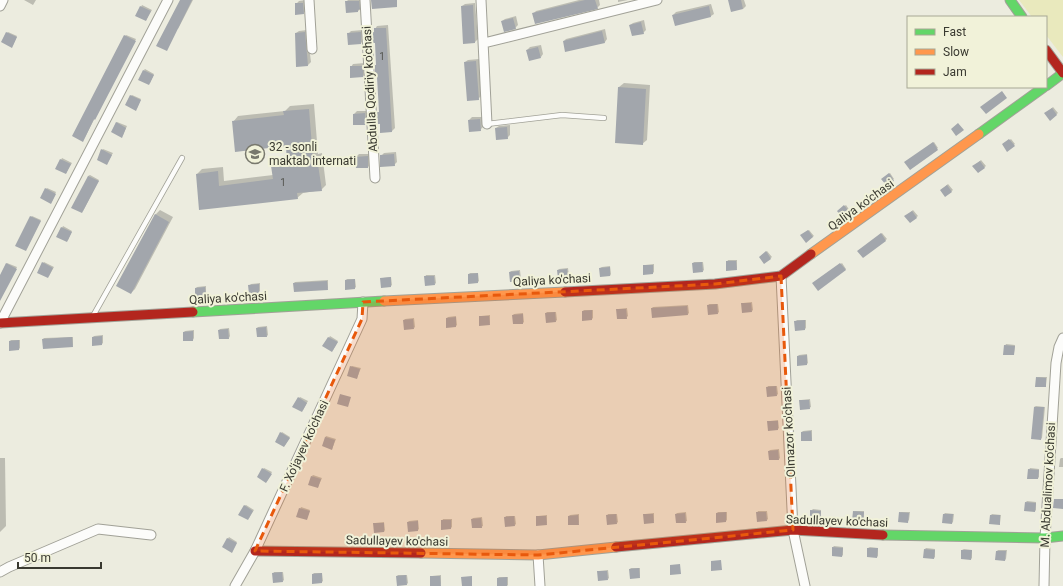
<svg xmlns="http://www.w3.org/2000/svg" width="1063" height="586" viewBox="0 0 1063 586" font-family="Roboto,sans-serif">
<rect width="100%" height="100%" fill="#ececdf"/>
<!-- green -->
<path fill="#e9e9bd" d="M1019,0h44v57l-17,-22v-18h-14z"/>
<!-- shadow -->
<path fill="#0003" d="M24,0h12l-3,5z
M181,0h12l-15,29z
M306,0v11l-3,2 -7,-9 3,-3z
M348,0h14v6l-1,3 -3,2 -12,-9z
M579,0h20l1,5 -3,3 -63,5 2,-2z
M618,0h10l-10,2z
M731,0h13l2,6 -3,3z
M475,3l3,36 -3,3 -11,1 -2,-37 3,-2z
M711,4l3,10 -3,2 -38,-1 3,-3z
M142,5l10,5 -6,10 -9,-5z
M516,16l2,9 -3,3 -13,-7 3,-2z
M644,20l2,10 -3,3 -13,-8 3,-2z
M388,25l7,103 -3,3h-11l-6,-102 2,-3z
M605,29l2,10 -2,3 -41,-1 2,-2z
M307,30l4,32 -3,3h-11l-1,-32 3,-2z
M363,30l1,10 -3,3 -12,1 -1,-10 3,-3z
M8,32l9,4 -4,9 -6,-12z
M126,35l10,4 -52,100 41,-103z
M541,45l2,9 -2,3 -14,-7 3,-3z
M479,59l2,37 -3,3 -13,-37 3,-2z
M365,63l1,11 -3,2 -12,-9 2,-3z
M145,69l9,5 -4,9 -6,-13z
M624,83l26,2 -3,55 -5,4 -26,-2 3,-55z
M132,95l9,4 -4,9 -6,-12z
M314,104l4,50 4,-1 4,32 -5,5 -18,3 -6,5 -97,11 -3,-35 5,-5 21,-2 1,14 49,-6 -1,-9 5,-5 11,-1 -1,-15 -54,-23 5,-6 47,-5 5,-5z
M1053,107l5,6 -8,6 -4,-6z
M357,111h11v10l-2,3 -12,-10z
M472,117h10l1,10 -3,3 -11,-10z
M117,122l10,4 -4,9 -7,-12z
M510,125v10l-3,3 -11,-10 3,-2z
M1011,139l4,5 -8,6 -4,-5z
M934,142l4,6 -28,20 -4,-6z
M103,149l10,4 -6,10 -5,-13z
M396,152l1,10 -3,3 -13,-9 3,-3z
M359,154h11l1,10 -3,3 -12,-10z
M62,158l10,5 -6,10 -5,-13z
M981,160l5,6 -8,6 -4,-6z
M890,173l4,6 -7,6 -5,-6z
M90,175l9,5 -16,31 5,-35z
M948,184l5,6 -8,6 -4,-6z
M47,188l9,4 -4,9 -6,-12z
M846,205l4,6 -7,6 -5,-6z
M160,210l13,7 -38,72 -4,4 24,-78z
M913,210l5,6 -8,6 -4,-6z
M32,216l9,4 -14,28 4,-31z
M63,226l9,5 -4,9 -6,-12z
M809,230l5,6 -8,5 -4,-6z
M882,233l5,6 -24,18 -4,-6z
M767,251l5,6 -8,6 -4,-6z
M728,260h9v8l-1,1 -9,-7z
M44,262l10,5 -5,9 -6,-13z
M694,262h9l1,8 -1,1 -10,-8z
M7,263l10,4 -17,33v-22z
M842,263l4,6 -1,1 -30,13z
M654,264v8l-1,1 -9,-7 1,-1z
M610,266l1,8 -1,2 -10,-8 2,-1z
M568,268l1,8 -1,1 -10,-7 1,-1z
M520,270l1,9 -2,1 -9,-8 1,-1z
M470,273h8l1,8 -1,1 -9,1v-9z
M426,275h9l1,8 -1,1 -10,-7z
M391,277l1,8 -1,1 -10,-7 2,-1z
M347,279h8l1,8 -1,1 -9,-8z
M328,280v8l-1,1 -33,-6 1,-1z
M260,283v8l-1,1 -9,-7 1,-1z
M206,286v8l-1,1 -9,1v-8l1,-1z
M752,302l1,8 -1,1 -10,-7 1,-1z
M709,304h9l1,8 -1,1 -10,-7z
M688,305l1,8 -1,1 -36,-6 1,-1z
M627,308l1,8 -2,2 -9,-8 1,-1z
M584,310h9v8l-1,1 -9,1v-9z
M547,312h9l1,8 -1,1 -10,-8z
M523,313l1,9 -1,1 -10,-8 1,-1z
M490,315v8l-1,1 -9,-7 1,-1z
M456,316l1,9 -1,1 -9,-8 1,-1z
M414,318l1,9 -1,1 -10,-8 1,-1z
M797,320h9v8l-1,1 -9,1v-9z
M267,326l1,9 -1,1 -10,-8 1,-1z
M229,328l1,8 -1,2 -10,-8 1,-1z
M194,330v8l-1,2 -9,-8 1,-1z
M103,335v8l-1,1 -9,1v-8l1,-1z
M330,336l8,5 -5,9 -9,-4z
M73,337v8l-1,1 -29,-7 1,-1z
M11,340h9v8l-1,1 -9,1v-9z
M1006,344l9,1 -1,8 -1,1 -8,-8z
M807,354l1,9 -1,1 -9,-8 1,-1z
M352,366l9,2 -4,10 -6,-11z
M1038,377h9l-1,8 -1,1 -8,-8z
M768,386h9l1,8 -1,1 -10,-7z
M300,397l8,4 -5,9 -4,-12z
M810,399l1,8 -2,1 -9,-7 1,-1z
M1036,406l9,1 -3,31 -1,1 -7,-32z
M778,420l1,8 -1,1 -10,-7 2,-1z
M812,430v9l-1,1 -9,-8 1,-1z
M282,432l8,5 -5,8 -4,-12z
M326,436l10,3 -4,10 -7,-11z
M779,449l1,9 -1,1 -10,-8 1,-1z
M0,458h5l1,68 -6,6z
M1061,458h2v9h-4l1,-8z
M264,468l8,4 -5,9 -4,-12z
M1030,468l9,1v8l-1,1 -9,-8z
M313,475l9,3 -4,9 -6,-11z
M1027,501l9,1v8l-1,1 -9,-9z
M246,505l8,5 -5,8 -5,-12z
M301,507l9,3 -3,8 -10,-2z
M813,509l8,1v8l-1,1 -9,-8z
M758,511h9l1,8 -1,1 -10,-7z
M855,511h9v8l-1,1 -9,-8z
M686,512l1,9 -2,1 -9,-8 1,-1z
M718,512h9v8l-1,1 -9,-8z
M901,512h9l-1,8 -1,1 -8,-8z
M654,513v8l-1,1 -9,-7 1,-1z
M945,513l9,1 -1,8 -1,1 -9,-1 1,-8z
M579,514v8l-1,2 -9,-8 1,-1z
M608,514h9l1,8 -1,1 -10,-7z
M992,514l9,1 -1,8 -1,1 -8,-9z
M547,515v8l-1,1 -9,-7 1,-1z
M506,516h9l1,8 -1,1 -10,-7z
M482,517l1,9 -2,1 -9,-8 1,-1z
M443,519h9v8l-1,1 -9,-7z
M418,520l1,9 -1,1 -10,-8 1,-1z
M384,522l1,8 -1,2 -10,-8 1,-1z
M229,537l8,5 -5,8 -9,-3z
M834,546l9,1v8l-1,1 -9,-9z
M870,547l8,1v8l-1,1 -9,-9z
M926,548l9,1v8l-1,1 -9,-9z
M964,549l8,1v8l-1,1 -9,-9z
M998,550h9l-1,9 -1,1 -9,-1 1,-8z
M631,568h9v8l-1,1 -9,-8z
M608,570l1,8 -1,1 -10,-7 1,-1z
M274,572h9l1,8 -1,1 -10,-7z
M314,573h8l1,8 -1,1 -9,-8z
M398,575h9l1,8 -1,1 -10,-8z
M441,575v8l-1,2 -9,-8 1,-1z
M499,577h9v8l-1,1h-9v-8z"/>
<!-- building -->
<path fill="#a2a6ac" d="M180,0h12l-25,51 -11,-5z
M371,0h26v7l-25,2z
M585,0h10l3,9 -63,15 -3,-11z
M728,0h13l2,9 -12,3z
M345,1h14l1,8 -2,1v2l-12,1z
M295,3h8l1,11 -9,1z
M473,5l2,38 -12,1 -2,-38z
M140,6l11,5 -5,10 -11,-5z
M709,6l2,11 -36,9 -3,-11z
M513,18l3,11 -12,3 -3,-11z
M641,22l3,12 -12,2 -3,-11z
M374,28h12l6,104 -12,1v-9h-2l-1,-12h2l-2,-35h-2v-12h1l-1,-22h-2v-11h1z
M602,31l3,12 -40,9 -2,-11z
M6,32l11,5 -5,11 -11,-6z
M305,32l3,34 -12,1 -1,-34z
M361,32v12l-13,1 -1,-12z
M124,35l12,6 -41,79 -1,-1 -11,23 -11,-6z
M538,47l3,11 -12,3 -3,-11z
M476,61l3,39 -12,1 -3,-39z
M350,66h13v11l-13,1z
M143,70l11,5 -5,10 -11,-5z
M618,87l28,2 -3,56 -28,-2z
M1002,91l5,7 -21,16 -6,-7z
M130,95l11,5 -5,11 -11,-6z
M1052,108l5,7 -7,6 -6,-8z
M309,109l4,50 4,-1 5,33 -25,2 1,6 -99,11 -3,-36 22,-3 1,15 54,-7 -2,-13 16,-2 -1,-18 -51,6 -3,-31 52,-6 -1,-4z
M365,113l1,12h-13v-11z
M480,119l1,12 -12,1 -1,-12z
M116,122l10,6 -4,10 -11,-6z
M958,123l6,7 -8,6 -5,-7z
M507,127l1,12 -12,1 -1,-12z
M1009,139l6,7 -8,6 -5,-8z
M933,142l5,8 -28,20 -6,-8z
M101,149l11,6 -5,10 -10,-5z
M394,154l1,12 -15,1v-12z
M368,156v12h-12l-1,-11z
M60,159l11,5 -5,10 -11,-5z
M980,161l5,7 -7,5 -6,-7z
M889,173l5,8 -7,5 -6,-7z
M88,176l11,5 -17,32 -11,-5z
M947,185l5,7 -7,5 -5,-7z
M45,188l11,6 -5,10 -11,-6z
M844,205l6,8 -8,5 -5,-7z
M912,211l5,7 -7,5 -6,-7z
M155,214l14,8 -38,72 -15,-8z
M30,216l11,5 -15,30 -11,-5z
M61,227l11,5 -5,10 -11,-5z
M808,230l5,7 -7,6 -6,-8z
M881,233l5,8 -23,17 -6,-7z
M766,251l5,8 -7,5 -5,-7z
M726,261h10l1,9 -11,1z
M42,262l11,6 -5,10 -11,-5z
M702,262l1,10 -10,1 -1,-10z
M6,263l11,6 -17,32v-26z
M840,263l6,7 -28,21 -6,-8z
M643,265h10v9l-10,1z
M610,267v9l-10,1 -1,-9z
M567,269l1,9 -10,1 -1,-9z
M519,271l1,10 -10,1 -1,-10z
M478,273v10l-10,1v-10z
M424,276h10l1,9 -10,1z
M391,277v10l-10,1 -1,-10z
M355,279v10l-10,1v-10z
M327,281l1,9 -34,2 -1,-9z
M259,284v9l-10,1 -1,-9z
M205,287l1,9 -11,1v-9z
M741,303h10l1,9 -10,1z
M717,304l1,10 -10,1 -1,-10z
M687,306l1,9 -36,3 -1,-10z
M616,309h10l1,10h-10z
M592,310v10l-10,1v-10z
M555,312l1,10 -10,1 -1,-10z
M523,314v10h-10l-1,-9z
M479,316h10l1,9 -11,1z
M456,317v10l-10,1v-10z
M413,319l1,10 -10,1 -1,-10z
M805,320v10l-10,1 -1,-10z
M266,327l1,10h-10l-1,-9z
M228,329l1,10h-10l-1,-9z
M193,331v10h-10v-9z
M102,336v9l-10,1v-9z
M72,337l1,10 -30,2 -1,-10z
M328,337l10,5 -6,10 -10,-6z
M19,340v10l-10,1v-10z
M1004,345l11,1 -1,9h-11z
M807,355v10l-10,1v-10z
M350,366l10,3 -3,10 -10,-3z
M1036,377l10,1v9h-11z
M776,386l1,10 -10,1 -1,-10z
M340,394l11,3 -3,10 -11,-3z
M298,397l9,6 -5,9 -10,-5z
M799,400h10l1,9 -10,1z
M1034,407h10l-3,33 -10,-1z
M767,421h11v9l-10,1z
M811,431l1,10h-11v-9z
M280,432l10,6 -6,9 -9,-5z
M325,437l10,3 -3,10 -10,-4z
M778,450l1,10h-10l-1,-9z
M262,468l10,6 -6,9 -9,-6z
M1028,469l11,1 -1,9h-11z
M311,476l10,3 -3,9 -10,-3z
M1054,499h9v10l-10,-1z
M1025,502l11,1 -1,9 -11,-1z
M244,505l9,6 -5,9 -10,-5z
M299,508l11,3 -3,9 -11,-3z
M810,510l11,1 -1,9h-10z
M853,511l11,1 -1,9h-11z
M726,512v10l-10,1v-10z
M756,512h10l1,9 -10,1z
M899,512l10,1 -1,10 -10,-1z
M685,513l1,10h-10l-1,-9z
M616,514l1,10 -10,1 -1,-10z
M643,514h10l1,9 -10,1z
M943,514h10l-1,10 -10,-1z
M578,515l1,10h-11v-9z
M990,515h10v10l-11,-1z
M514,516l1,10 -10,1 -1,-10z
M536,516h10l1,9 -11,1z
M481,518l1,10h-10l-1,-9z
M441,520h10v9l-10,1z
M418,521v10l-10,1 -1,-10z
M373,523h11v9l-10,1z
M227,538l10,5 -5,10 -10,-6z
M832,547l11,1 -1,9 -10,-1z
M867,548h11l-1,10 -10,-1z
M924,549l11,1 -1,9 -11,-1z
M961,550h11l-1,10 -10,-1z
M996,551h10l-1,10 -10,-1z
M721,560l1,10 -11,1v-10z
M680,564l1,10 -11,1v-10z
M639,568l1,10 -10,1 -1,-10z
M597,571h10l1,9 -10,1z
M282,572l1,10 -10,1 -1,-10z
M322,573v10l-10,1v-10z
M406,575l1,10 -10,1 -1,-10z
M430,576h10l1,10h-11z
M472,576v10h-10l-1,-9z
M507,577v9h-10v-8z"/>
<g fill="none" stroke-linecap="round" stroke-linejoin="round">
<!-- lane casing -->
<g stroke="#a1a197" stroke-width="6">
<path id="lane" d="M487,124l75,-9 42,3
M93,316l89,-158"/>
</g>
<!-- street casing -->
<g stroke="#a1a197" stroke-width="11">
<path id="street" d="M309,0l3,49
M365,0l10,178
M481,0l6,124
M0,6l3,-6
M484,43l173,-43
M781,276l12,254 12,56
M0,323l168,-323
M538,555l2,31
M0,572l9,-5 89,-38 53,6
M235,586l20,-35 107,-232 1,-17
M1044,586l1,-48 11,-175 3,-16 4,-9"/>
</g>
<!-- fast casing -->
<g stroke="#a1a197" stroke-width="11">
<path id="fast" d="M1010,0l12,17
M1046,86l17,-13
M979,134l65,-47
M193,312l191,-11
M883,535l162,3 18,-2"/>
</g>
<!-- slow casing -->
<g stroke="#a1a197" stroke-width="11">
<path id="slow" d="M811,254l168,-120
M384,301l181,-9
M421,553l117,2 78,-8"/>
</g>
<!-- jam casing -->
<g stroke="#a1a197" stroke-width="11">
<path id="jam" d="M1046,50l17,23
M565,292l150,-8 66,-8 30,-22
M0,323l193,-11
M616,547l177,-17 90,5
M255,551l166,2"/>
</g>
<!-- lane -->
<use href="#lane" stroke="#fcfcfa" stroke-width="4.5"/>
<!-- street -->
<use href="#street" stroke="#fcfcfa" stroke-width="9"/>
<!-- fast -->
<use href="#fast" stroke="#63d668" stroke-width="9"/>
<!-- slow -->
<use href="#slow" stroke="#ff974d" stroke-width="9"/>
<!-- jam -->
<use href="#jam" stroke="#b3261e" stroke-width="9"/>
</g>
<!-- marked area -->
<path fill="#e8590c" fill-opacity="0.2" stroke="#e8590c" stroke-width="3" stroke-dasharray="8 5" stroke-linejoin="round" d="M781,276l12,254 -255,25 -283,-4 107,-232 1,-17 352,-18z"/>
<!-- icons -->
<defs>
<g id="school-ring" transform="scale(1)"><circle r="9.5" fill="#f1f2d9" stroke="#78786d" stroke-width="1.5"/><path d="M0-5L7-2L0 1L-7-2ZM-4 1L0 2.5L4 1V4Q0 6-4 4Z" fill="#78786d"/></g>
</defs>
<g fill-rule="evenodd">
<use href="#school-ring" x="255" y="154"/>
</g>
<g text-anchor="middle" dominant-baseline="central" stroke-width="4" stroke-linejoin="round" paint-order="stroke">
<!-- number labels -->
<g font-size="10" fill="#53544f">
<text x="382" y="56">1</text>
<text x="283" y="182">1</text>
</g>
<!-- street labels -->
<g font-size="12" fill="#393930" stroke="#f1f2d9">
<text transform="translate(370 89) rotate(-93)">Abdulla Qodiriy ko'chasi</text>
<text transform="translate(861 205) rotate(-36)">Qaliya ko'chasi</text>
<text transform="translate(552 280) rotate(-3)">Qaliya ko'chasi</text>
<text transform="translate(228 298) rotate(-3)">Qaliya ko'chasi</text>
<text transform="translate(789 432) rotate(-93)">Olmazor ko'chasi</text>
<text transform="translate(304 446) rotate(-65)">F. Xo'jayev ko'chasi</text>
<text transform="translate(1048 485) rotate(-87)">M. Abdualimov ko'chasi</text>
<text transform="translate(837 521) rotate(2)">Sadullayev ko'chasi</text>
<text transform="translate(397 541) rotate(1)">Sadullayev ko'chasi</text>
</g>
<!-- poi labels -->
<g font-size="12" fill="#393930" stroke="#f1f2d9" text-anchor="start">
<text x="269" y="147">32 - sonli<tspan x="269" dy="14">maktab internati</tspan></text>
</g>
</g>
<!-- legend -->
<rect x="907" y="16" width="140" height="72" fill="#f1f2d9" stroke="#a7a895"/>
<rect x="915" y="29" width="20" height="6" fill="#63d668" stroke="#a7a895"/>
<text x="943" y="36" font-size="12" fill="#393930">Fast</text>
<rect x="915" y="49" width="20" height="6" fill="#ff974d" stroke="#a7a895"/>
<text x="943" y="56" font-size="12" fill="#393930">Slow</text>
<rect x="915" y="69" width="20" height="6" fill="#b3261e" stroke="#a7a895"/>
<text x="943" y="76" font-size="12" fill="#393930">Jam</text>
<!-- scale -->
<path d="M18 562v6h83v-6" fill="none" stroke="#393930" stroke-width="2"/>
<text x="24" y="562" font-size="12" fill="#393930" stroke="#f1f2d9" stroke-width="3" paint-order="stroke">50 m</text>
</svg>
